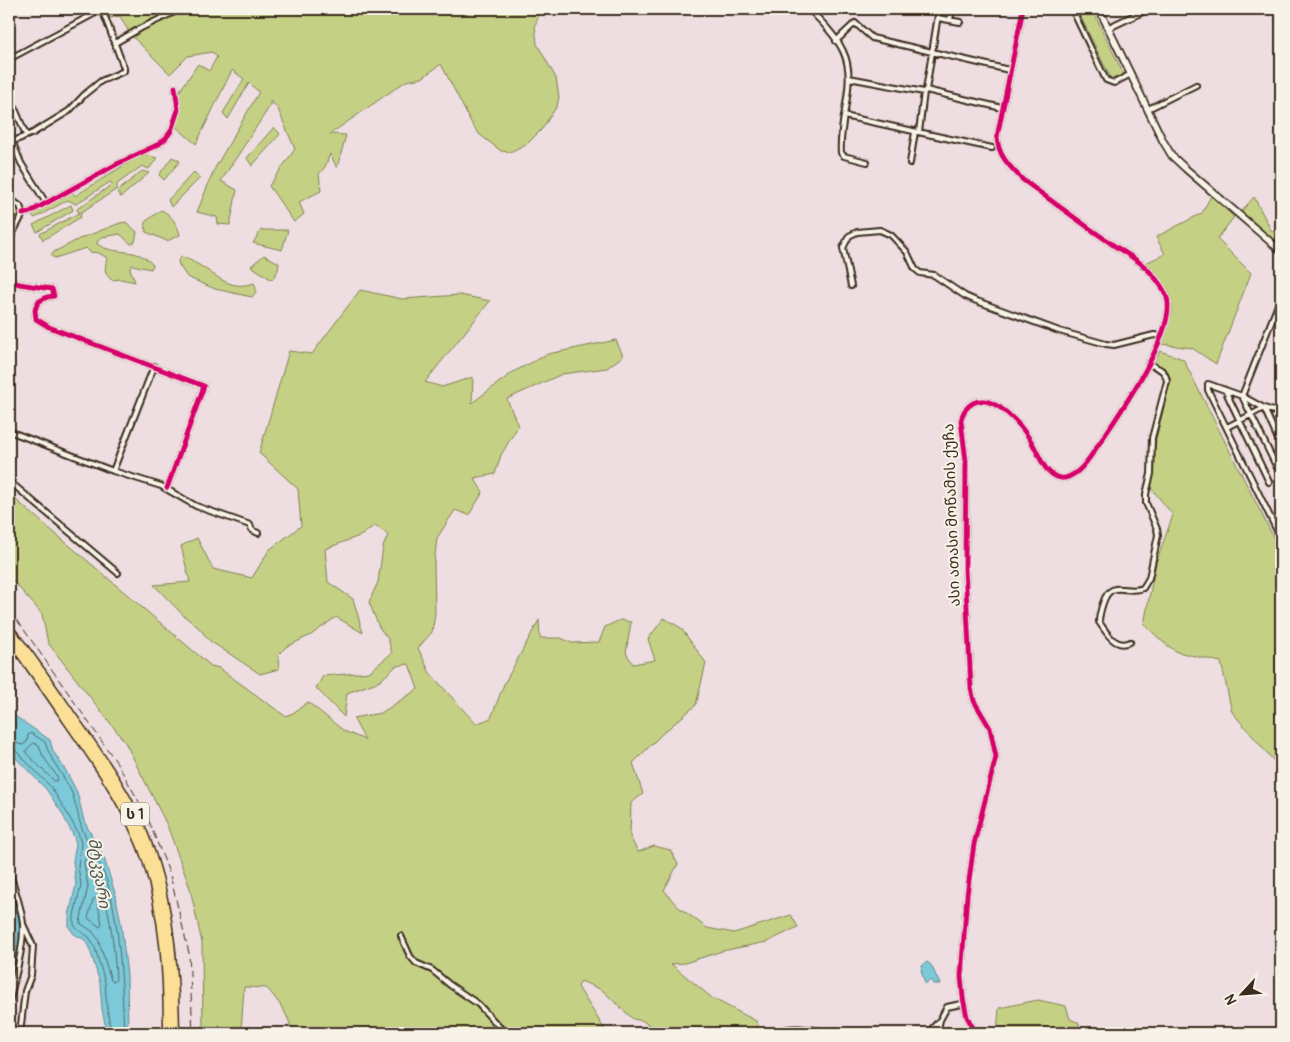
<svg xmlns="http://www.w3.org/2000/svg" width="1290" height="1042" viewBox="0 0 1290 1042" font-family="Pangolin,'Noto Sans Georgian',sans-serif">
<rect width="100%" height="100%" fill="#eedee1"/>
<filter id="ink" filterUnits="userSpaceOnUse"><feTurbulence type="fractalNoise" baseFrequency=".02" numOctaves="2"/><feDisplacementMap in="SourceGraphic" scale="10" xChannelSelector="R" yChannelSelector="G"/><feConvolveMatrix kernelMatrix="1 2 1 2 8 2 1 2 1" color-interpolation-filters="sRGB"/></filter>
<g filter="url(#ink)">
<!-- green -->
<path fill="#c4d185" stroke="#807e52" d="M106,9h436l-7,16 2,19 19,34 3,19 -2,9 -15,23 -14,14 -18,9 -9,-1 -22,-17 -6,-8 -32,-62 -19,14 -16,3 -76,53 16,1 -9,33 -7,-14 -5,13 -6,7 2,17 -22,11 5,12 -10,8 -25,-36 26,-37 -18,-42 -7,-6v5l-49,75 16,9 -7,35 -12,-1 -1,-7 -20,-5 18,-44 44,-76 -10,-9 -21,36 -5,-6 21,-34 -12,-9 -36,74 -20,-17 2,-10 1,-25 19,-28 11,7 8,-14 -5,-5 -24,4 -18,18 -40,-40 -10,-18 -10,2z
M1077,9h15l32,66 -13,4z
M274,127l6,7 -28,32 -5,-8z
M142,154l15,4 -8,11 -7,-3 -25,18v5l-37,24 1,4 -38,23 -3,-6 39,-21 -2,-4 36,-25 -3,-2 -34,22 -8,-4 -33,18 -6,-4 43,-22 3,4z
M172,157l8,4 -16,19 -5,-5z
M142,171l7,2 -28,24 -4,-5z
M194,172l6,6 -29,29 -3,-7z
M1211,196l23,21 -17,22 34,34 -35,91 -24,-16 -31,-4c3,-9 12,-30 11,-38 -2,-18 -17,-31 -29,-42l22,-10 -9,-17 46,-24z
M1254,197l18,35 9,-5v21l-41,-35z
M11,201l10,11 -12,21v-31z
M71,205l2,5 -36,22 -4,-7z
M161,210c9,3 17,15 19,25l-13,6 -21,-9 -1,-10z
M126,222l11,10 -2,10 -4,2 -11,-10 -18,3 -4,3 -1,4c20,13 39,1 56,21l-2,4 -19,-4 -2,4 5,13 -14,-3 -9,1c-9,-6 -7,-13 -5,-22l-8,-5 -9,-1 -4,-4 -31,10 -4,-2 3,-4 25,-13 41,-16z
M261,230h27l-6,20 -29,-7z
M264,255l15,8 -1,7 -6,10 -21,-14z
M181,257c7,1 12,5 18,8 20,12 31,26 55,18 3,6 3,9 -2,14l-37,-8 -28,-12 -8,-12 -1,-5z
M360,290l42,9 58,-4 30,6 -65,81 17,5 31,-10 -1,26 41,-31 35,-18 68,-14 7,16 -16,12 -45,6 -55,25 11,27 -17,29 -6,19 -21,4 9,14 -14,23 -14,-5 -18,28 -3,27 1,49 -3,18 -14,16 12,25 46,51 15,-6 13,-34 35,-64 1,18h21l11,5 27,-1 6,-15 15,-7 11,2 -5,31 7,11 22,-4 -7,-21 16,-21 17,10 25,35 -10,42 -33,28 -30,30 10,31 -12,9 -1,34 8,15 16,-6 16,4 8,14 -14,26 13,16 30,22 27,5 57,-18 7,12 -31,15 -45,9 -37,12 -14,1 41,34 44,23 6,12h-101l-18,-12 -10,-2 -31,-29 -21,-9 -3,6 29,46h-315c-2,-17 -14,-32 -25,-45l-23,-1 -3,46h-38l-1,-90 -12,-55 -23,-63 -42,-83 -77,-99 -6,-29 -33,-38v-82l202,172 8,2 66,48 8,-3 15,-11 36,29 21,9 -12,-22 28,-5 37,-24 -9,-25 -13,2 -16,15 -33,12 -3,24 -28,-29 7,-12 46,-4 23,-19 -4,-14 -9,-12 -10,-25 9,-20 5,-35 5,-12 -13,-10 -13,10 -37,14 3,33 25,17 10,34 -27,-16 -25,18 -25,12 -8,8 1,14 -19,5 -50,-33 -12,-14 -14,-11 -30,-31 36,-3 -9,-36 16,-8 16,31 39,9 17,-28 32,-24 -3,-37 -39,-36 30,-102 23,3z
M1160,351l23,8 98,193v214l-8,-6 -41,-48 -11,-50 -44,-10 -13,-9 -20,-19 12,-61 17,-48 -22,-27 5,-49 14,-57 -3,-12 -14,-6z
M1038,1000l28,6 4,13 9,4v10h-82l2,-25z"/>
<!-- water -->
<path fill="#7cc9da" stroke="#62898f" d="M9,712l41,28 3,11 13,20 11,21 7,29 20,37 11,35 6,30 6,52 1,58h-21l-5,-24 -2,-26 -10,-33 -5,-10 -11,-6 -5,-7v-12l7,-30 -3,-24 3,-17 -2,-7 -12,-24 -16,-24 -37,-38z
M9,879c16,48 11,67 0,115z
M927,962l4,3 9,19h-7l-2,-4 -6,4 -4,-14 1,-4z"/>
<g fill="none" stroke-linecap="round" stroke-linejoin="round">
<!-- shore -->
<path stroke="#556a69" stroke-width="1" d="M9,739l6,4 8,2 4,-3 1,-7 3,-2 14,9c5,19 21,35 28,54 4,11 5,22 9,33 11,24 23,40 29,67 10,45 11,91 13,137
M34,743l5,3 4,10 15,22 -2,3h-2l-28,-28v-2z
M9,748l5,1 36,37 16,25 13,24 2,9 -3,23 3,18 -7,30v10l3,4 12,8 6,11 10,34 2,26 4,25
M87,855l3,1c18,34 24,85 26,123l-2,3 -3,-2 -13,-41 -6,-8 -12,-8 8,-37 -4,-23z
M9,894c8,27 6,51 0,78
M95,898l2,2 5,24 -2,3 -12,-9 5,-18z"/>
<!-- stream -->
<path stroke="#62898f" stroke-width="1" d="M9,622c23,30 45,61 67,92 40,56 77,112 90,180
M170,917l6,33 4,83"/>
<!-- minor casing -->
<g stroke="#3b2a1e" stroke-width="8">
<path id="minor" d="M809,9c12,12 27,27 34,42 15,31 -5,69 -2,102l3,3 23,6
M1072,9l34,71 8,3 17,-9
M938,18l22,4
M950,20l2,-11
M836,41l19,-18 17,15 137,32
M115,43l26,-15 40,-19
M9,59l94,-50
M849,78l75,14
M926,90l76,18
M9,94l17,41
M1148,109l48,-24
M844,116l148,32
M919,132l5,-40 2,-2 13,-81
M12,141l9,22 25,40
M9,143l24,-10 36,-22 16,-17 16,-13 23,-10v-3l-22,-59
M910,163l5,-31
M9,198l11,8 3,8
M23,214l7,-2 87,-48 42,-20 7,-6 5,-7 7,-21 -3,-23
M9,240l14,-26
M9,280l10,4 33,5 2,7 -7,1 -9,5 -3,8 1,9 13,8 155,59 -37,102
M851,286l-8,-38 6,-12 8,-4 23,-2 11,5 16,17 8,17 5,4 14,2 31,21 9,4 85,31 47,13 8,1 40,-10 6,1
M1281,297l-39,99 39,80
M1225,390l44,92
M1264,408l13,4 4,8
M1227,427l37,-19
M9,431l104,40 48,15 35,20 54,19 2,5 6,3
M1281,446l-17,-38 -22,-12 -34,-12v6l73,149
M113,471l41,-105
M9,481l109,92
M1130,642c-15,7 -23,-9 -31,-20 0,-6 2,-13 4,-19 8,-25 23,-8 40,-15l6,-10 9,-43 -1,-6 -11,-26v-9l5,-20 1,-36 15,-57c-2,-12 -9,-13 -19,-17
M9,870c5,18 12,35 14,53 1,27 -9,55 -14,81
M401,936l9,20 6,7 16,7 18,15 28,19 27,29
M20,1033l5,-42 6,-16 2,-29 -10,-22
M775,1033c15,-9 43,-2 59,0
M928,1033l12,-13
M937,1033l3,-13 7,-13 14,-3 4,3
M976,1033l-9,-16 -4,-19 -2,-22 6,-81 7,-51 22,-87 -6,-29 -16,-27 -3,-13 -6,-120 1,-107 -5,-40c1,-8 5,-14 12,-18 20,-11 48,22 58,38 8,12 13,35 30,37 6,1 12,-3 17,-7 10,-8 17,-22 25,-33 19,-28 68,-100 65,-135 -1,-12 -13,-26 -22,-35 -10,-10 -25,-17 -37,-26 -29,-20 -57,-41 -86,-62 -13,-13 -25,-24 -26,-43l26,-128"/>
</g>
<!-- tertiary casing -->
<g stroke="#3b2a1e" stroke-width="9">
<path id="tertiary" d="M1108,28l40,-19"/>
</g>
<!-- secondary casing -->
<g stroke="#3b2a1e" stroke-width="9">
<path id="secondary" d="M1099,9l64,132 9,15 14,13 95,82"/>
</g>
<!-- motorway casing -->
<g stroke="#3b2a1e" stroke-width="11">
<path id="motorway" d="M9,629c22,27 42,57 62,86 29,41 60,83 77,131 22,59 26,124 27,187
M9,637c21,29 41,58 61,87 30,43 60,86 77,136 18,56 21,115 21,173"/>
</g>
<!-- minor -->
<use href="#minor" stroke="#f7f3e8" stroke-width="4"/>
<!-- tertiary -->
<use href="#tertiary" stroke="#f7f3e8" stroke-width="5"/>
<!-- secondary -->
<use href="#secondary" stroke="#f7f3e8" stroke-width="5.5"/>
<!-- motorway -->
<use href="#motorway" stroke="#fbdf96" stroke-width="8"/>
<!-- rail -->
<path stroke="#3b2a1e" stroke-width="1" stroke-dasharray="8 4" stroke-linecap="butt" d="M9,611l11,13 97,139 29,51 24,61 19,78 4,80"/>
<!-- cycleway casing -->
<g stroke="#f7f3e8" stroke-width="8">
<path id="cycleway" d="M23,214l7,-2 87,-48 42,-20 7,-6 5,-7 7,-21 -3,-23
M9,280l10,4 33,5 2,7 -7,1 -9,5 -3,8 1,9 13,8 155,59 -37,102
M976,1033l-9,-16 -4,-19 -2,-22 6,-81 7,-51 22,-87 -6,-29 -16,-27 -3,-13 -6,-120 1,-107 -5,-40c1,-8 5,-14 12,-18 20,-11 48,22 58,38 8,12 13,35 30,37 6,1 12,-3 17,-7 10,-8 17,-22 25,-33 19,-28 68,-100 65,-135 -1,-12 -13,-26 -22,-35 -10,-10 -25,-17 -37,-26 -29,-20 -57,-41 -86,-62 -13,-13 -25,-24 -26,-43l26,-128"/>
</g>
<!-- cycleway -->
<use href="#cycleway" stroke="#d6006c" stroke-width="5"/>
</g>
</g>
<g text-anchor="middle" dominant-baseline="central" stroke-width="4" stroke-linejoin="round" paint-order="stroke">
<!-- shield labels -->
<rect fill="#f7f3e8" stroke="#73665b" stroke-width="1" x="121" y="802.5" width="28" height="23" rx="4"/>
<g font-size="14" font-weight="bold" fill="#3b2a1e">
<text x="135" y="814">ს 1</text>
</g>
<!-- street labels -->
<g font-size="15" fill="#3b2a1e" stroke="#f7f3e8">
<text transform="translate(952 515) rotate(-92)">ასი ათასი მოწამის ქუჩა</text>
</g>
<!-- water labels -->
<g font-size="16" font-style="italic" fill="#4b524d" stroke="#f7f3e8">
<text transform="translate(99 873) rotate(81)">მტკვარი</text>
</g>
</g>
<!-- margin -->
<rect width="1290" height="1042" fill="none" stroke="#f7f3e8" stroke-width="30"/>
<rect x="15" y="15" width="1260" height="1012" fill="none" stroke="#3b2a1e" stroke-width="2" filter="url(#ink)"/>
<!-- north arrow -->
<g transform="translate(1242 994) rotate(244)" stroke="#f7f3e8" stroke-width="4" paint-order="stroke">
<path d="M0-4L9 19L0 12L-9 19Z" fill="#3b2a1e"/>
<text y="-8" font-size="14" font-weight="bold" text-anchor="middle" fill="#3b2a1e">N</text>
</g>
</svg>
